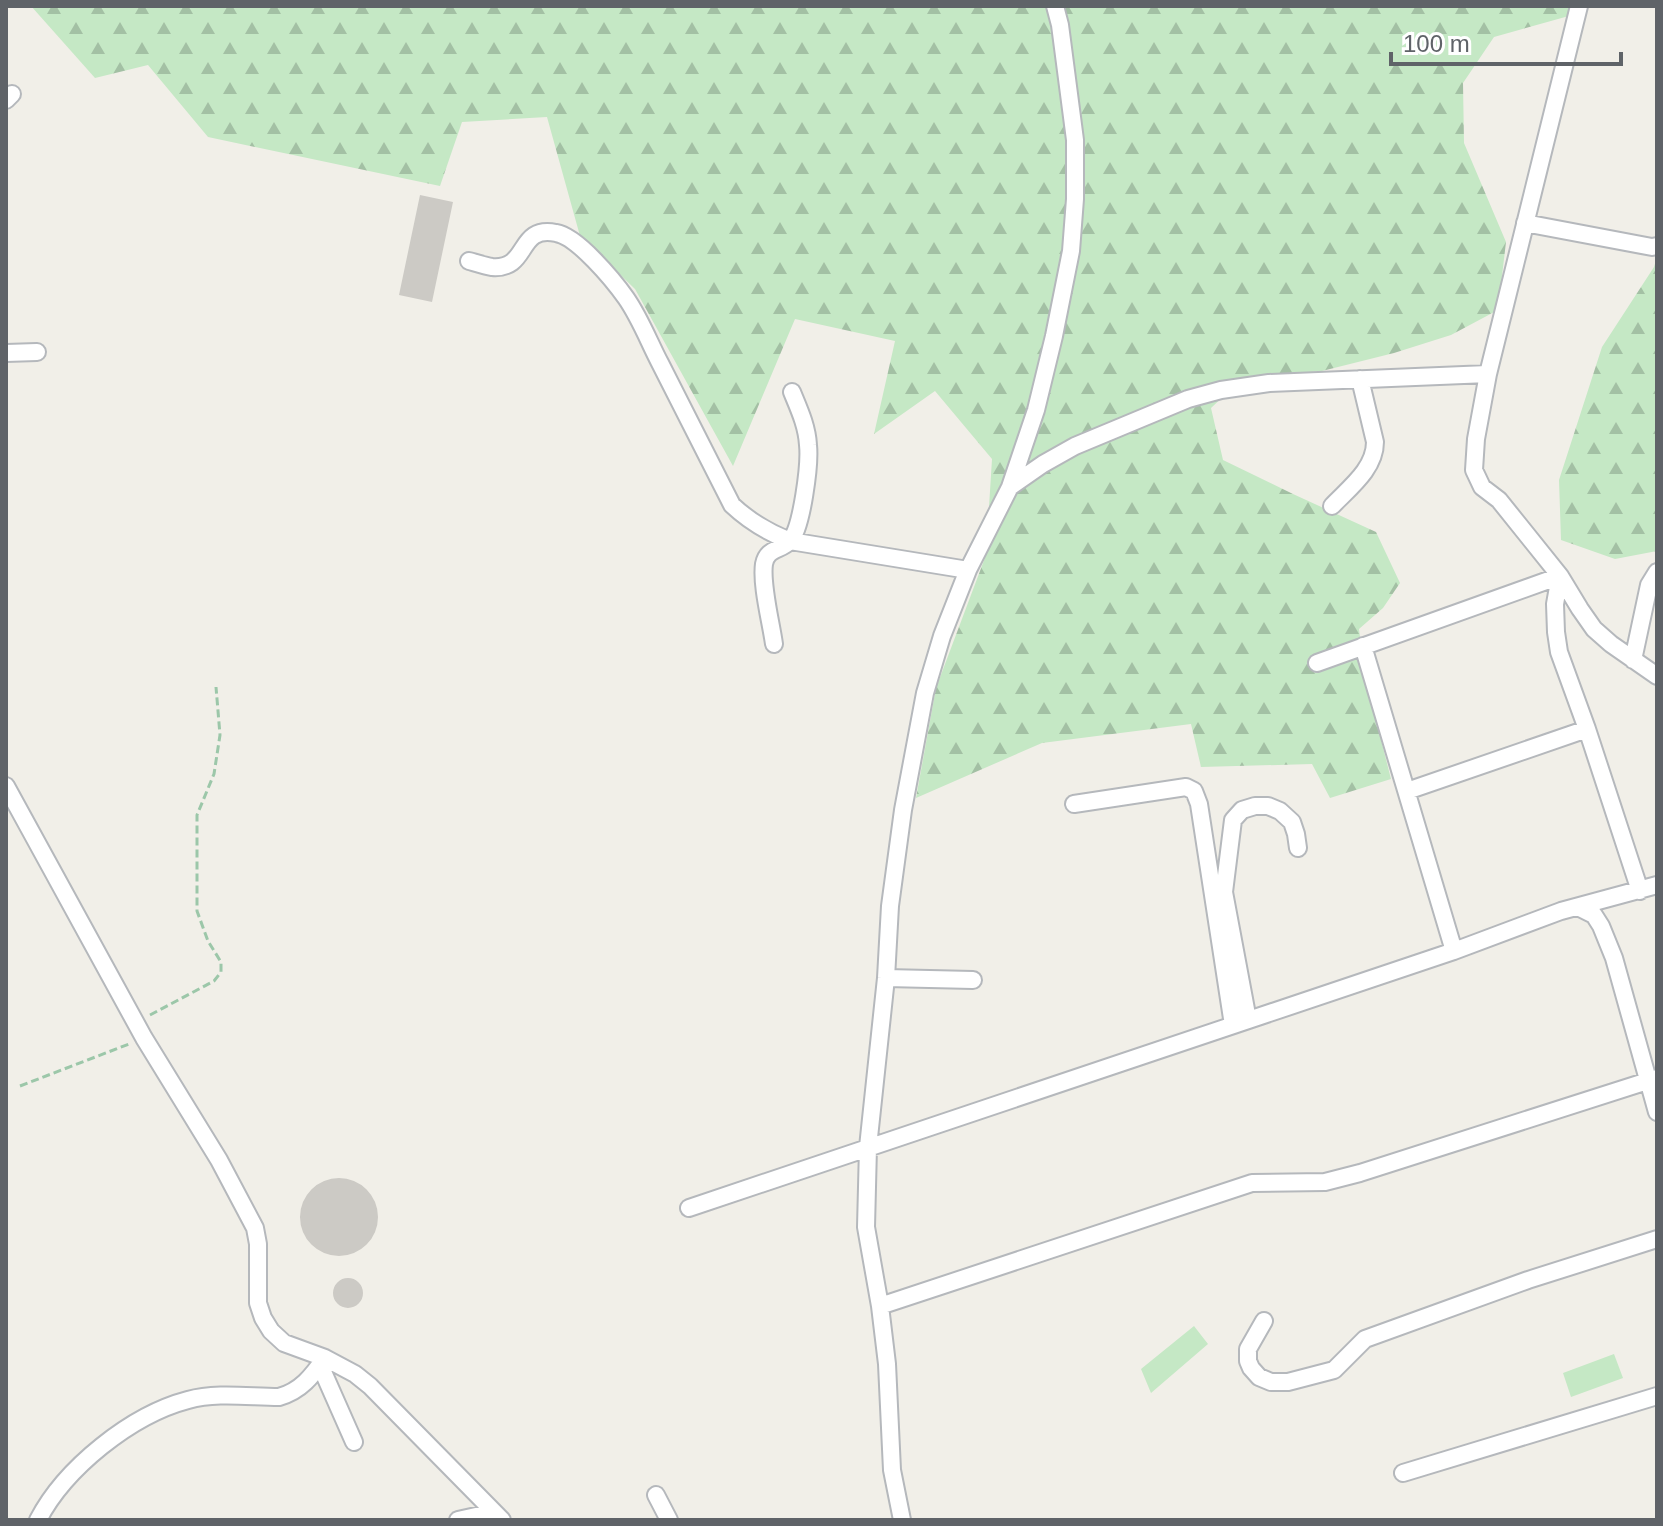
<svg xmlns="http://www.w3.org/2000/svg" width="1663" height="1526" viewBox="0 0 1663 1526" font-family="Arial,sans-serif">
<defs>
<pattern id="forest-firs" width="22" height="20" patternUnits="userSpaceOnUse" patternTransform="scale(2)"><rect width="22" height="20" fill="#c5e8c5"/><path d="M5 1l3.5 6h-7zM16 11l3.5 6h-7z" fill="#a3c0a4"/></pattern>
</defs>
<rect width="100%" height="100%" fill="#f1efe8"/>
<!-- forest -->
<path fill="url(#forest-firs)" d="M31,6h1551l-6,8 -82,23 -31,46 1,60 42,99 -8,68 -47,25 -57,18 -72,18 -79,7 -32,30 12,52 70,34 83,38 24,51 -17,25 -24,21 6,48 26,102 -61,19 -18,-34 -111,3 -10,-43 -149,19 -126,55 20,-110 50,-133 6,-96 -57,-68 -61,43 21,-93 -100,-22 -62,147 -98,-177 -55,-53 -33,-119 -85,5 -22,64 -232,-49 -60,-72 -53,13z
M1657,257v294l-42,8 -54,-19 -2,-60 43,-133 52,-80z"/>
<!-- park -->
<path fill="#c5e8c5" d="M1194,1326l14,18 -57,49 -10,-24z
M1614,1354l9,24 -52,19 -8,-24z"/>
<!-- building -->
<path fill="#cccac5" d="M420,195l33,7 -21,100 -33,-7z
M300 1217a39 39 0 1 1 78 0a39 39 0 1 1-78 0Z
M333 1293a15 15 0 1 1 30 0a15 15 0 1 1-30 0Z"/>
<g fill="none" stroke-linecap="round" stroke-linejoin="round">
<!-- minor casing -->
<g stroke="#b5b8bc" stroke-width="20">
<path id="minor" d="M1579,6l-91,368 -12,65 -2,31 8,17 17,13 61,76 20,33 14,20 17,15 46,32
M6,100l6,-6
M1525,223l127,24 5,-1
M469,261c7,2 16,5 23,6 38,3 24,-42 64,-34 21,3 58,48 70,65 14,20 23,44 34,65 24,48 48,95 72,142 18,17 35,27 58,36l178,29
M6,353l31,-1
M1010,487l33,-23 32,-18 113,-47 33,-9 48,-7 219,-9
M1332,506c17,-18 43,-37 43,-64l-15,-63
M774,644c-3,-22 -13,-59 -10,-80 3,-16 16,-13 26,-23 12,-13 20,-77 18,-96 -1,-19 -9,-36 -16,-53
M1363,646l91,305
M1633,660l16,-75 8,-13
M1317,663l243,-87 -5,28 1,28 3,20 28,77 53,162
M6,786l138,252 75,122 36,68 3,16v59l5,15 8,13 13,12 41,15 30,16 15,12 132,134
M1407,791l180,-62
M1074,804l112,-17 8,4 5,13 34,221
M1578,907l16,8 7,11 13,32 43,154
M886,978l87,2
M1248,1020l-24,-128 9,-72 9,-10 13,-4h13l12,5 12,11 4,12 2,14
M689,1208l765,-257 107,-40 96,-26
M880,1306l372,-123 73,-1 35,-9 297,-95
M1264,1321l-16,28v12l3,7 8,9 12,5h17l46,-12 31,-31 163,-59 129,-41
M320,1365l34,77
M1403,1473l254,-77
M656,1495l13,25
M38,1520c27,-52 93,-105 150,-120 29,-8 61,-3 91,-3 22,-6 33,-21 46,-39
M458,1520l36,-8
M902,1520l-10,-50 -5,-106 -7,-58 -14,-79 2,-80 18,-169 4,-72 13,-96 22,-117 17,-57 26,-66 42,-83 26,-77 18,-74 17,-85 4,-52v-59l-15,-115 -5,-19"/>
</g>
<!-- path -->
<path stroke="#9cc7a9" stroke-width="3" stroke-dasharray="8 4" stroke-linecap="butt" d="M150,1015l64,-34 7,-9v-10l-13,-21 -11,-30v-96l17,-41 6,-39 -4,-48
M20,1086l109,-42"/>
<!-- minor -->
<use href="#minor" stroke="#fff" stroke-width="16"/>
</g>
<!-- border -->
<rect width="1663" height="1526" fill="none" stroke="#5f6368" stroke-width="16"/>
<!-- scale -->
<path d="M1391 52v12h230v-12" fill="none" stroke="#5f6368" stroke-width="4"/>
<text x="1403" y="52" font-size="24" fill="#5f6368" stroke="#ffffff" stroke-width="6" paint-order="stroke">100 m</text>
</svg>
